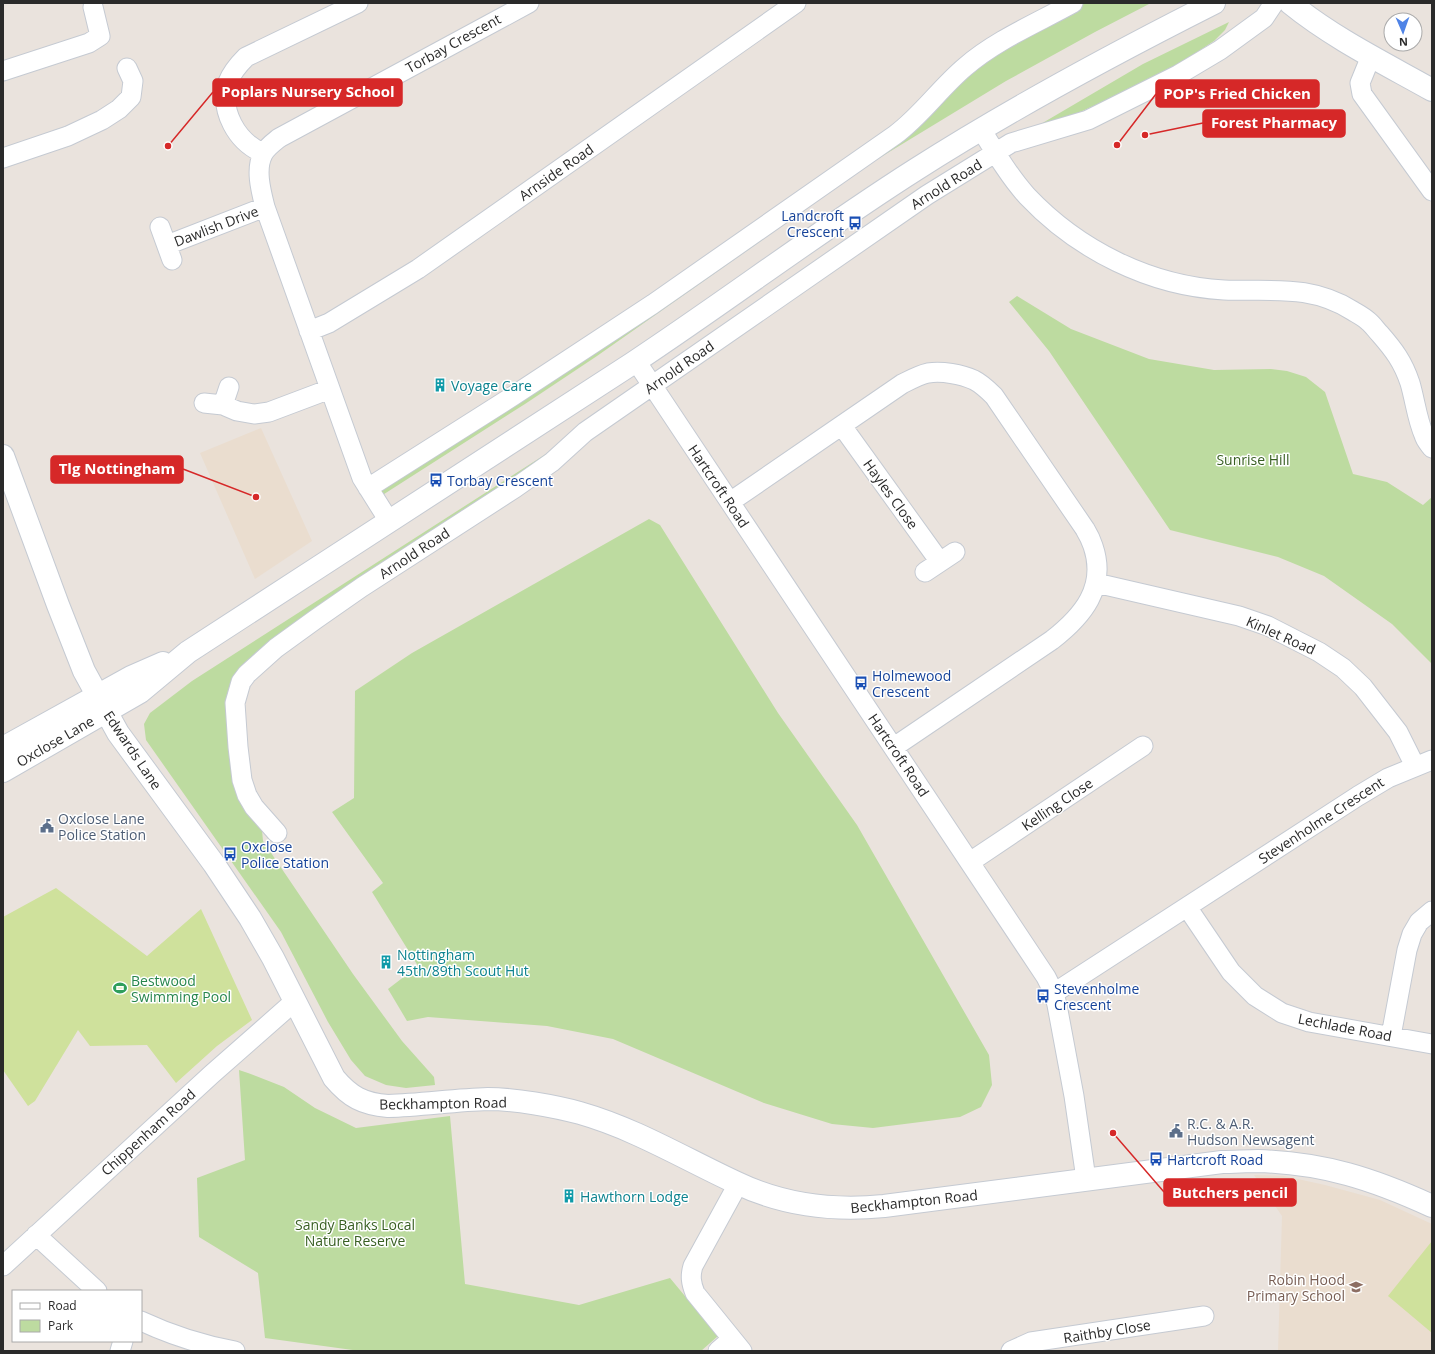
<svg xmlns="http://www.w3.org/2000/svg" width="1435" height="1354" viewBox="0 0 1435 1354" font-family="'Open Sans',sans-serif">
<rect width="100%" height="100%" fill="#eae3dd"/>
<!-- education -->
<path fill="#eaddcf" d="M261,428l51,113 -57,38 -55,-126z
M1254,1175l30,1 41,9 55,15 52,24v127h-154l4,-135z"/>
<!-- green -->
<path fill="#bddba0" d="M1084,3h67l-56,29 -89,49 -130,79 -279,196 -72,48 -144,92 -3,-5 558,-390 62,-49z
M1229,22l-4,8 -11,11 -29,19 -47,26 -69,31 -35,11 109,-64z
M1017,296l54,33 78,30 65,11 57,-1 16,2 19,6 19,15 28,82 34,8 36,23 9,-8v167l-40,-40 -68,-48 -46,-19 -108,-27 -121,-179 -40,-49z
M574,436l-335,235 3,134 20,25 1,11 90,133 49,67 32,36 1,8 -29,3 -20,-3 -21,-9 -14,-16 -23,-38 -47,-90 -135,-192 -2,-16 6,-11 42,-32z
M649,519l11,6 118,188 79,112 132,230 3,30 -11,22 -21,10 -87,11 -41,-4 -68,-21 -151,-64 -66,-13 -119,-9 -21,4 -19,-32 30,-23 -46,-74 11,-9 -51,-71 22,-14 1,-107 57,-38z
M239,1070l9,3 36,14 31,21 41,20 94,-12 15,168 114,21 91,-27 48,58 -17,15h-341l-95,-13 -7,-65 -59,-36 -2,-59 48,-18z"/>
<!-- pitch -->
<path fill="#cfe19c" d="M56,888l91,68 54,-47 51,111 -35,26 -41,37 -29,-38 -57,1 -12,-16 -43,71 -7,5 -25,-36v-153z
M1432,1241v92l-44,-37z"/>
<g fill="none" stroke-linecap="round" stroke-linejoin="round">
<!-- minor casing -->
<g stroke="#c5cad2" stroke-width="21">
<path id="minor" d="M1371,56l-11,27 2,11 70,97
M3,71l86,-28 11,-7 -7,-29
M981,129c14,23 28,47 46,67 51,54 123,90 197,94 47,2 86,-6 129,21 5,3 11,6 15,10 5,4 8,9 12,13 14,16 23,28 30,49 5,17 7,36 14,52 1,5 5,9 8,13
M263,153c-26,-11 -44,-42 -35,-71 4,-10 11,-18 18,-25l112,-54
M3,158l65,-22 34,-16 17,-11 12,-12 2,-16 -6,-13
M160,227l12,33
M167,245l98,-38
M309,331l20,-8 89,-54 378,-266
M636,361l410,616 8,16 3,12 17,91 12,83
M204,403l19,2 14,6 17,3 15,-2 61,-23
M223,405l6,-18
M842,426l98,136
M368,488l145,-92 140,-92 242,-169c26,-19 45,-47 70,-68 31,-27 72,-44 108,-64
M730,502l172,-118c8,-4 17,-9 26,-11 14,-2 33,1 46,7 8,4 14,10 20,16l91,133c3,5 6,11 8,17 14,41 -10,70 -41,94l-158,107
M389,521l-27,-43 -97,-271c-4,-16 -10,-38 -2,-53 3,-6 11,-12 16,-16l250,-135
M925,572l30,-20
M1096,583l143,33 29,10 51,26 24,16 20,19 35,45 17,34
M277,833l-23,-26 -7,-12 -5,-15 -4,-33 -3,-44 6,-21 6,-8 29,-26 40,-29 46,-32 153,-99 37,-26 33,-30 342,-237 84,-52 77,-23 90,-45 42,-25 44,-32 10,-15
M970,862l173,-116
M1187,907l44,65 24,24 27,17 27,9 123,22
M1054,993l304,-197 30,-18 44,-18
M1391,1036l16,-86 5,-16 7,-12 13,-11
M738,1184l-45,82c-3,10 -2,17 2,27l47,58
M36,1235l61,56
M3,1266l209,-192 83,-73
M141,1321c30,14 61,24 94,30
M120,1351l3,-10
M718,1351l14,-12
M1011,1351l20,-9 173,-26"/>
</g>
<!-- tertiary casing -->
<g stroke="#c5cad2" stroke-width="24">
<path id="tertiary" d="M1290,3c43,35 94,60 142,87
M3,456l55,149 26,66 34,62 96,131 36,54 23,40 61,120c16,19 29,26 54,28 34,-1 66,-6 100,-7 27,0 66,7 92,14 56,16 105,46 157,70 46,22 97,28 147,23l338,-44c12,0 24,-1 36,-1 66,2 115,18 174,45"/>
</g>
<!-- secondary casing -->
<g stroke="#c5cad2" stroke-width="24">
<path id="secondary" d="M3,748l128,-71 32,-14
M3,771l137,-79 48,-40c148,-97 298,-192 445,-289 95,-63 186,-132 282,-193 97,-62 196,-115 299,-167"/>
</g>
<!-- minor -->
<use href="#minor" stroke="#fff" stroke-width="19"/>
<!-- tertiary -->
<use href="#tertiary" stroke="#fff" stroke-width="22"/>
<!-- secondary -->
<use href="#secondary" stroke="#fff" stroke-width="22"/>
</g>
<!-- icons -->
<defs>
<g id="bus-bare" transform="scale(1.08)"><path d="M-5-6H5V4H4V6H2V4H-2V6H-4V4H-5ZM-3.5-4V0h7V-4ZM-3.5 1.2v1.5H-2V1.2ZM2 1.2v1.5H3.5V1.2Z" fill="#1a4fb4" stroke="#fff" stroke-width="2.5" paint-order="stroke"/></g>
<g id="building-bare" transform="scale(1.08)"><path d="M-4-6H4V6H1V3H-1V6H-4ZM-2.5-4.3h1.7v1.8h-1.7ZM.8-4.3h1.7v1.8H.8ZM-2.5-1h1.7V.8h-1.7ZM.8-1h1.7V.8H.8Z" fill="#0f9aa8" stroke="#fff" stroke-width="2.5" paint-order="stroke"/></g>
<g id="civic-bare" transform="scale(1.08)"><path d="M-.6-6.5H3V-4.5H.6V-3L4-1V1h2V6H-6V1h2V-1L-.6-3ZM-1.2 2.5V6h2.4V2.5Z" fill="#5c6f8a" stroke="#fff" stroke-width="2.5" paint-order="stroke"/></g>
<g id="stadium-bare" transform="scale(1.08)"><path d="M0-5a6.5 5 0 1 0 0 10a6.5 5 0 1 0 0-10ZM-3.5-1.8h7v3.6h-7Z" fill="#2e9e5b" stroke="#fff" stroke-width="2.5" paint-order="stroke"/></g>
<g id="school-bare" transform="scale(1.08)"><path d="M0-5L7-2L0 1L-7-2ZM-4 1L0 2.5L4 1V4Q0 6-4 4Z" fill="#8d6e63" stroke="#fff" stroke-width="2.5" paint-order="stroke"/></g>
</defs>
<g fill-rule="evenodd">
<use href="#bus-bare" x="855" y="223"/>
<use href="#building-bare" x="440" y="385"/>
<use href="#bus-bare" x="436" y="480"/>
<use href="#bus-bare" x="861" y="683"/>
<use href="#civic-bare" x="47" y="826"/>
<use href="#bus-bare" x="230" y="854"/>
<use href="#building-bare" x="386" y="962"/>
<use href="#stadium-bare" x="120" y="988"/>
<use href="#bus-bare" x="1043" y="996"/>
<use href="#civic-bare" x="1176" y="1131"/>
<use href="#bus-bare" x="1156" y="1159"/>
<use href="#building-bare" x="569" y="1196"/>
<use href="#school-bare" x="1356" y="1287"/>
</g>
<g text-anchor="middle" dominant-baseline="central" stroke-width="3" stroke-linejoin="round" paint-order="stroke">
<!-- street labels -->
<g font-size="14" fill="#2a2a2a" stroke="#fff">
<text transform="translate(453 43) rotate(-29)">Torbay Crescent</text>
<text transform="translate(556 172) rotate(-35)">Arnside Road</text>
<text transform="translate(946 184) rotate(-32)">Arnold Road</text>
<text transform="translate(216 226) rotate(-21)">Dawlish Drive</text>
<text transform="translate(679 367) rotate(-35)">Arnold Road</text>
<text transform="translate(719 486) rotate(56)">Hartcroft Road</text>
<text transform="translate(891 494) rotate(54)">Hayles Close</text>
<text transform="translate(414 553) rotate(-33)">Arnold Road</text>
<text transform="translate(1281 635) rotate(24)">Kinlet Road</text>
<text transform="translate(55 741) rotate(-30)">Oxclose Lane</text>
<text transform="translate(133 750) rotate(56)">Edwards Lane</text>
<text transform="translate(899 755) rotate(56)">Hartcroft Road</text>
<text transform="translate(1057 804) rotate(-34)">Kelling Close</text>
<text transform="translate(1321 820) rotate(-33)">Stevenholme Crescent</text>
<text transform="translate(1345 1027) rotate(11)">Lechlade Road</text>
<text transform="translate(443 1103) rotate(-1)">Beckhampton Road</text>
<text transform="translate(148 1132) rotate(-42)">Chippenham Road</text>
<text transform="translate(914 1201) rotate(-6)">Beckhampton Road</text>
<text transform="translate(1107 1331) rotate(-9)">Raithby Close</text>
</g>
<!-- transit labels -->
<g font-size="14" fill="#164399" stroke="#fff" text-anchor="start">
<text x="844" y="215" text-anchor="end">Landcroft<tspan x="844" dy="16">Crescent</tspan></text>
<text x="447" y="480">Torbay Crescent</text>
<text x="872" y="675">Holmewood<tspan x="872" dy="16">Crescent</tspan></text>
<text x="241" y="846">Oxclose<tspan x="241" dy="16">Police Station</tspan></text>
<text x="1054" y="988">Stevenholme<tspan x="1054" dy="16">Crescent</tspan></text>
<text x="1167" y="1159">Hartcroft Road</text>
</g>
<!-- culture labels -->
<g font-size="14" fill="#0d838f" stroke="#fff" text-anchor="start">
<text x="451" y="385">Voyage Care</text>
<text x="397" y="954">Nottingham<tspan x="397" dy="16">45th/89th Scout Hut</tspan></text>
<text x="580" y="1196">Hawthorn Lodge</text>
</g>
<!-- park labels -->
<g font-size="14" fill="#385f22" stroke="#fff">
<text x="1253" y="459">Sunrise Hill</text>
<text x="355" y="1224">Sandy Banks Local<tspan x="355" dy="16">Nature Reserve</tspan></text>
</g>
<!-- service labels -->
<g font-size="14" fill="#4e5e75" stroke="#fff" text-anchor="start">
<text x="58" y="818">Oxclose Lane<tspan x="58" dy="16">Police Station</tspan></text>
<text x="1187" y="1123">R.C. &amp; A.R.<tspan x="1187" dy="16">Hudson Newsagent</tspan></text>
</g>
<!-- leisure labels -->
<g font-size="14" fill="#27864d" stroke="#fff" text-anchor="start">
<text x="131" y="980">Bestwood<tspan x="131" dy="16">Swimming Pool</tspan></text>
</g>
<!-- education labels -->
<g font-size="14" fill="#785e54" stroke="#fff" text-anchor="end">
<text x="1345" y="1279">Robin Hood<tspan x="1345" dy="16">Primary School</tspan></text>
</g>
</g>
<!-- callouts -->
<path fill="none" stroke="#d62828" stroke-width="1.5" d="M168 146L213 92M1117 145L1156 94M1145 135L1203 123M256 497L183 469M1113 1133L1164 1192"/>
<g fill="#d62828" stroke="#fff" stroke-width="1.5">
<circle cx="168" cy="146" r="4"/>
<circle cx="1117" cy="145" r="4"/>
<circle cx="1145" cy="135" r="4"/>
<circle cx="256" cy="497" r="4"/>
<circle cx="1113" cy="1133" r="4"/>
</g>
<g fill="#d62828" stroke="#d62828" stroke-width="1.5">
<rect x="213" y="79" width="189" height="27" rx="4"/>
<rect x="1156" y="80" width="163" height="27" rx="4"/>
<rect x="1203" y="110" width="142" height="27" rx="4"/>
<rect x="51" y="456" width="132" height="27" rx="4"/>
<rect x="1164" y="1179" width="132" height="27" rx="4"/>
</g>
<g font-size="15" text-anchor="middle" font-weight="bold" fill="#fff">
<text x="308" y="97">Poplars Nursery School</text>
<text x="1237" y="99">POP's Fried Chicken</text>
<text x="1274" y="128">Forest Pharmacy</text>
<text x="117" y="474">Tlg Nottingham</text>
<text x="1230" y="1198">Butchers pencil</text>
</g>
<!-- border -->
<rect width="1435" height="1354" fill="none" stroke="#2a2a2a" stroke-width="8"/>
<!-- legend -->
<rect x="12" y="1290" width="130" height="52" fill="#ffffff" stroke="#aaaaaa"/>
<rect x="20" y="1303" width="20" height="6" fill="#ffffff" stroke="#aaaaaa"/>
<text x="48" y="1310" font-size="12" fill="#2a2a2a">Road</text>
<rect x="20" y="1320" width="20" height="12" fill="#bddba0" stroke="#aaaaaa"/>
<text x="48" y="1330" font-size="12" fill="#2a2a2a">Park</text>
<!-- north arrow -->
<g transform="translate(1403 32) rotate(178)"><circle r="19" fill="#ffffff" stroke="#aaaaaa"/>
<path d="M0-3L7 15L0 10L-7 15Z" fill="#4f83e6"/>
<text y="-6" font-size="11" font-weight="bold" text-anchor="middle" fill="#2a2a2a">N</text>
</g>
</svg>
